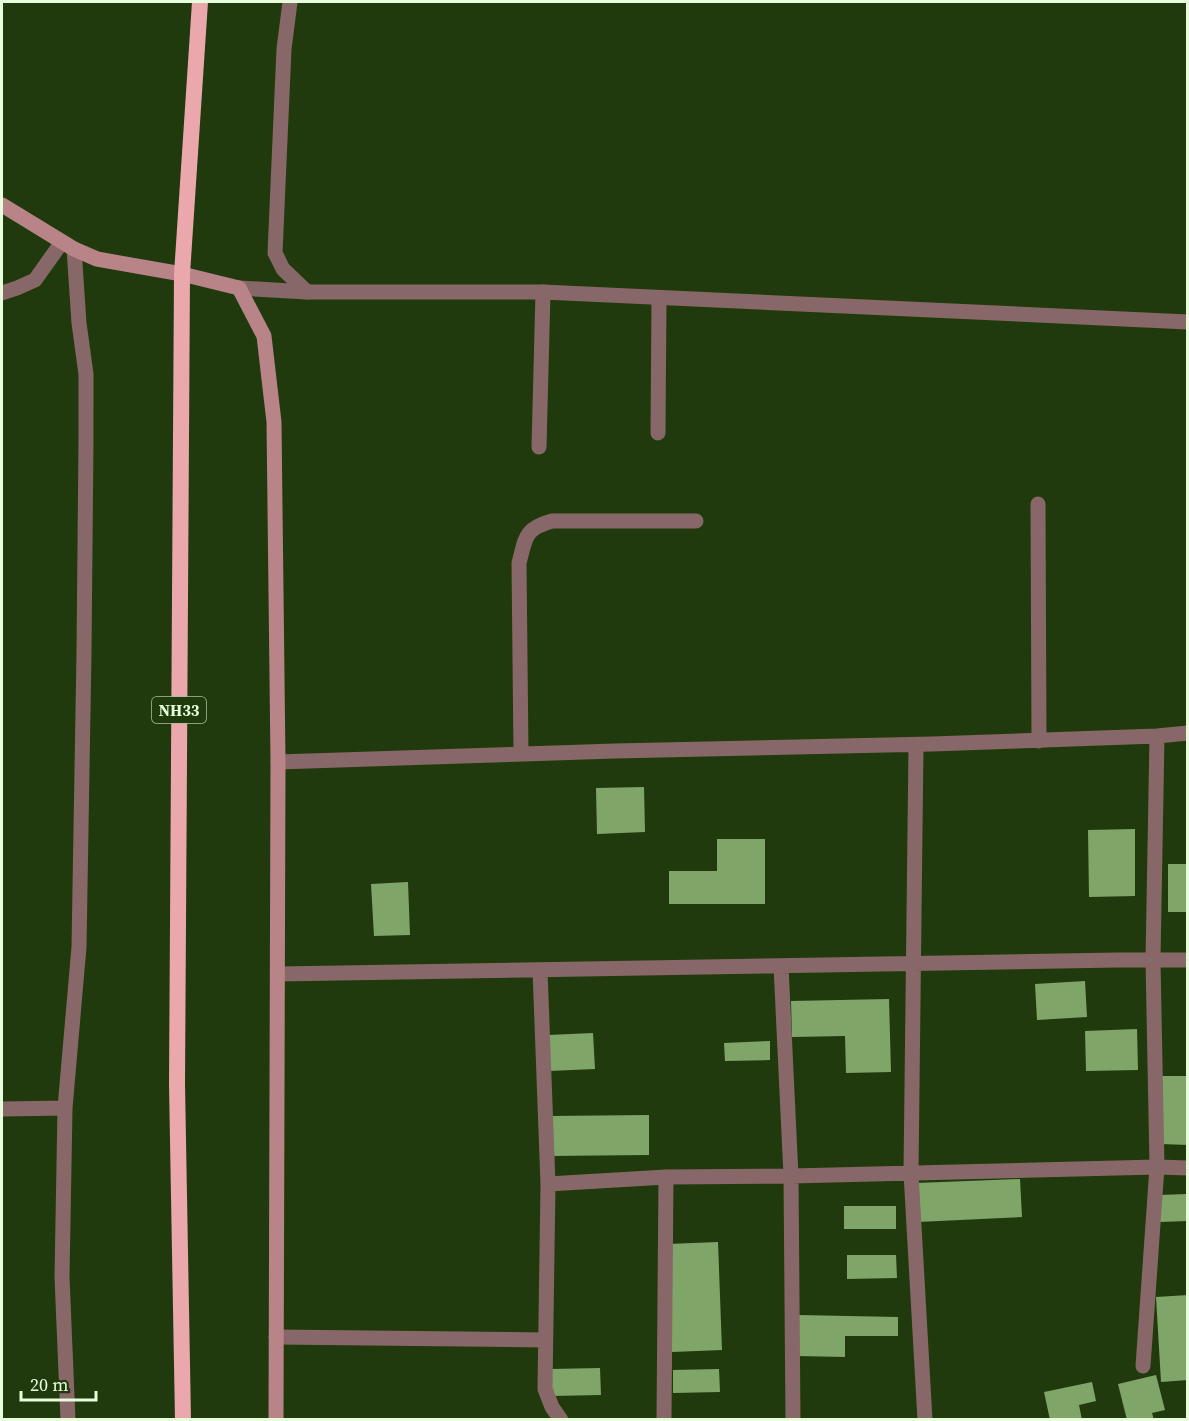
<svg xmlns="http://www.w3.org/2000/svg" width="1189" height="1421" viewBox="0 0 1189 1421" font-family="'Source Serif 4',serif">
<rect width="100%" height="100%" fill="#203a0d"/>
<!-- building -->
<path fill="#7fa668" d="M644,787l1,45 -48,2 -1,-46z
M1135,829v67l-46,1 -1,-67z
M717,839h48v65h-96v-33h48z
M1168,864h20v48h-20z
M408,882l2,53 -36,1 -3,-52z
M1085,981l2,36 -50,3 -2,-36z
M889,999l2,73 -45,1 -1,-37 -53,1 -1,-36z
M1137,1029l1,41 -52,1 -1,-40z
M593,1033l2,36 -46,2 -1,-36z
M770,1041v19l-45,1 -1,-18z
M1162,1076h26v69l-27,-1z
M649,1115v40l-100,1v-40z
M1020,1179l2,38 -104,5 -1,-39z
M1188,1194v27l-28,1 -1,-27z
M844,1206h52v23h-52z
M718,1242l4,108 -50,2 -4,-108z
M847,1255h49l1,23 -50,1z
M1188,1295v85l-27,2 -5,-85z
M798,1315l100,2v19h-53v21l-48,-1z
M600,1368l1,27 -50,1 -1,-27z
M719,1369l1,23 -47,1v-23z
M1156,1375l9,35 -13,3 2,7h-27l-9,-36z
M1092,1382l4,19 -17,4 3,15h-32l-6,-28z"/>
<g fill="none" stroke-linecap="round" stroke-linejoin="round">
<!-- minor -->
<path stroke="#886769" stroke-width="15" d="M290,2l-6,47 -9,204 8,16 24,23
M2,293l15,-5 18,-8 27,-38
M658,433l1,-135
M539,447l4,-155
M1038,504l1,237
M916,745l-5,428 14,247
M521,754l-2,-191c7,-26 5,-34 33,-42h144
M278,762l337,-11 317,-7 225,-8 31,-3
M781,966l10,210 2,244
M540,970l8,214 -3,205 7,18 9,13
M278,974l840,-14h70
M2,1109l63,-1
M548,1184l118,-7 125,-1 366,-9 31,1
M276,1337l269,3
M1143,1366l14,-199 -4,-207 4,-224
M68,1420l-6,-143 3,-169 14,-161 5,-295 2,-212v-66l-7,-51 -5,-74
M664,1420l2,-243"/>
<!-- tertiary -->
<path stroke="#886769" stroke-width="15" d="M239,288l68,4h236l645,30"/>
<!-- secondary -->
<path stroke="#b88488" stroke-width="15" d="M2,205l72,44 23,10 85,15 57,14 25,48 10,86 4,340 -2,658"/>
<!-- trunk -->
<path stroke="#eaa7ac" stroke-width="16" d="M183,1420l-6,-336 5,-810 18,-272"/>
</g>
<g text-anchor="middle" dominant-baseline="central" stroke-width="6" stroke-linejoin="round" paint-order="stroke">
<!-- shield labels -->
<rect fill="#203a0d" stroke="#acc29e" stroke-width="1.5" x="152" y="697" width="54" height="26" rx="4.5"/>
<g font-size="16" font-weight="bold" fill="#e8fddc">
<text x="179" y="710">NH33</text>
</g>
</g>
<!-- border -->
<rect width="1189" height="1421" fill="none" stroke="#e8fddc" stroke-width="6"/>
<!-- scale -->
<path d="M21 1391v9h75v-9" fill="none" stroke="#e8fddc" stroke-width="3"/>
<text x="30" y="1391" font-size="18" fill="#e8fddc" stroke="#203a0d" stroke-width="4.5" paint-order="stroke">20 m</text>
</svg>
